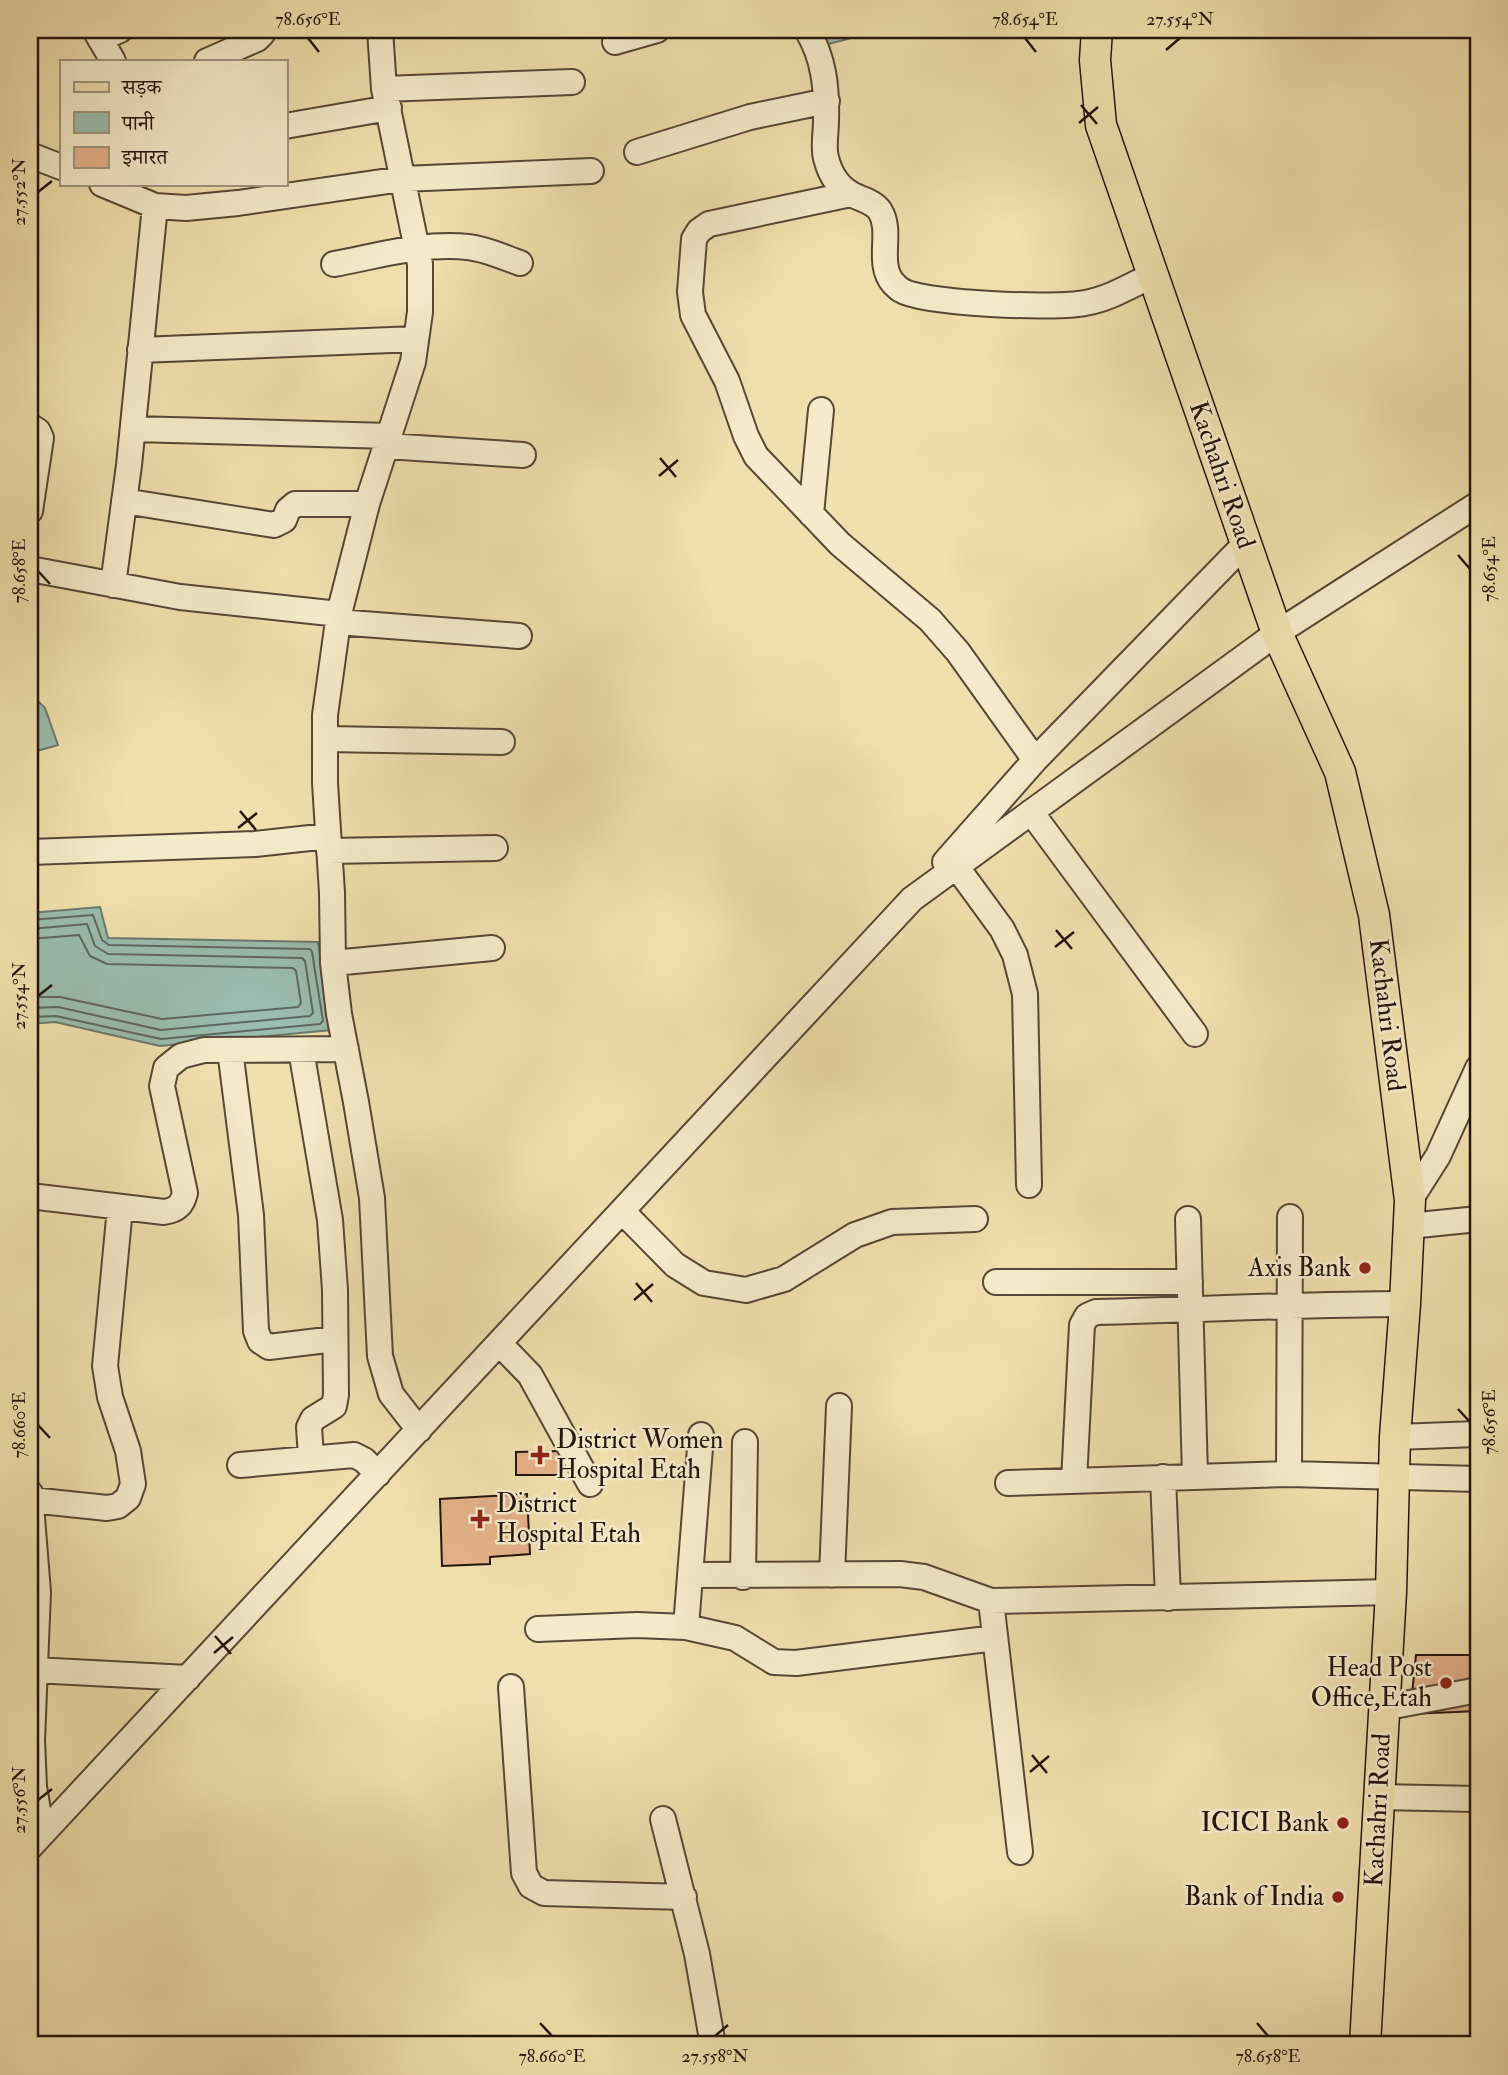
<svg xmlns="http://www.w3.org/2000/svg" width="1508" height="2075" viewBox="0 0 1508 2075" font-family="'IM FELL Double Pica','Noto Serif Devanagari',serif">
<rect width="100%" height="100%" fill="#f0e0ad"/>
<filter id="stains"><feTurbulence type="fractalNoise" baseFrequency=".00286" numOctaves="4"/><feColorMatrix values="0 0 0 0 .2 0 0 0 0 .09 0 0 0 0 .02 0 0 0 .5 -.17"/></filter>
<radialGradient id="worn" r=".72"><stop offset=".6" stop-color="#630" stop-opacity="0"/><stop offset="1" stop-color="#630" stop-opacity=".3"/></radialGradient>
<!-- water -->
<path fill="#9abdae" stroke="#6b796e" stroke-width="2" d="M820,30h61l-56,15z
M30,693l15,15 13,37 -28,8z
M100,907l8,31 210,4 14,88 -172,16 -105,-24 -25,2v-111z"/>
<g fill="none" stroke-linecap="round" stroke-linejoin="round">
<!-- shore -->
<path stroke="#5f685e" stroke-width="2" d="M30,920l63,-5 9,25 7,5 201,4 2,3 11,69 -3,3 -159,15 -105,-23 -26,1
M30,929l57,-5 8,22 13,8 194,4 3,3 8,52 -3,3 -149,14 -103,-23 -28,1
M30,939l49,-4 11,21 17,8 186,4 3,3 5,32 -3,4 -136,12 -102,-22h-30"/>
</g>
<!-- building -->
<path fill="#e4b189" stroke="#24140e" stroke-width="2" d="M561,1451v24h-45v-23z
M527,1494l3,60 -40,3v7l-48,2 -2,-67z
M1416,1655h62v56l-68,3z"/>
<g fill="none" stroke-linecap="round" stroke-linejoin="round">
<!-- minor casing -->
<g stroke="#574736" stroke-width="28">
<path id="minor" d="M95,30l18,31
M380,30l4,59 36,175v48l-7,50 -46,142 -28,110 -14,101v68l7,110 1,70 6,51 17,88 16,96 8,158 11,38 28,36
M807,30c17,28 20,58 19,91 0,12 -3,26 0,37 4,16 13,30 27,37 10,5 21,7 27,16 13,21 -4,52 13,72 1,1 6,6 8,7 22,14 156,19 184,13 24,-4 47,-18 68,-28
M100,39l20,-9
M615,42l42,-12
M207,61l50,-22 5,-5 1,-4
M384,89l188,-7
M285,126l104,-18
M637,152l113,-35 77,-16
M30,155l31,12
M102,184l53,22 31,2 52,-5 164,-24 189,-8
M851,194l-142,30 -10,7 -5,8 -4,53 3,23 34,66 19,55 10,20 84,88 90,76 28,32 77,108
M334,264c43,-8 90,-22 134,-17 18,2 35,10 52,16
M140,350l276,-11
M30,426l8,5 3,7 -11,73
M133,429l257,7
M387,446l136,9
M124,501l150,24 10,-5 4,-10 7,-6h72
M811,514l10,-104
M30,569l150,28 159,17
M113,585l16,-120 26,-259
M337,622l182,14
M325,739l177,3
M1031,812l164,222
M329,851l166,-3
M30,852l225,-8 73,-8
M945,862l90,-102 211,-217
M956,866l46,63 13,26 10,39 4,191
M333,963l159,-15
M230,1050l21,165 5,116 4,10 9,6 66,-8
M301,1050l29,170 5,70 1,105 -2,11 -21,13 -4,8 2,30
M30,1196l134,16c13,-2 18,-7 21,-19l-23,-107 4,-18 15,-12 23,-6 142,-1
M1410,1200l28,-44 40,-88
M622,1211l53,54 29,18 42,7 38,-11 71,-44 37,-13 83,-3
M1188,1219l7,257
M1409,1226l69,-7
M996,1282h194
M499,1343l31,32 60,109
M1395,1437l83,-3
M240,1465l114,-10 10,5 14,14
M1289,1474l1,-257
M1163,1477l5,121
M1074,1481l8,-156 5,-9 9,-4c103,-2 206,-8 309,-8
M1008,1483l281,-9 189,5
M30,1493l8,99 -6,148 2,47 8,46
M31,1500l76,8 11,-2 10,-8 5,-14 -5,-33 -18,-54 -5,-31 15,-158
M690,1575l210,-1 24,3 67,24 400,-9
M832,1575l7,-169
M743,1577l2,-135
M991,1601l29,251
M686,1627l15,-192
M538,1629l99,-4 49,2 49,11 39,24 22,1 199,-25
M34,1670l154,8
M511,1687l13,186 7,13 13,7 140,4
M1383,1708l95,-18
M1378,1797l100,2
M663,1819l34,135 16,91
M30,1847l882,-948 365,-266 201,-129"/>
</g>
<!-- major casing -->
<g stroke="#24140e" stroke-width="33">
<path id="major" d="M1097,30l-2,30 6,65 176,508 63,139 34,143 36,285 -5,104 -10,133 -4,155 -26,453"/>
</g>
<!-- minor -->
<use href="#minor" stroke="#f5ebca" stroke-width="24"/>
<!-- major -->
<use href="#major" stroke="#f0e0ad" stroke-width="30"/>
</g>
<!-- ticks -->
<path fill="none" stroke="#24140e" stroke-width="2.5" d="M308,38l11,14M1025,38l11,14M1166,50l14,-12M1081,105l16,19M1079,123l19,-16M38,192l14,-11M660,458l16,19M659,476l19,-16M1458,555l12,14M38,571l12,13M240,811l16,19M238,828l19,-15M1056,930l16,19M1055,947l19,-15M38,996l14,-11M636,1283l16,19M634,1300l19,-16M1458,1409l12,13M38,1425l12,13M215,1636l16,18M214,1653l19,-16M1032,1755l15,18M1030,1772l19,-16M38,1800l14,-11M540,2023l12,13M1257,2023l11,13M715,2036l13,-11"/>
<!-- markers -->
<g fill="#8f2418" stroke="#f5ebca" stroke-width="2.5">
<circle cx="1365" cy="1268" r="7"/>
<path d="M536.5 1444.5h7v7h7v7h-7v7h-7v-7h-7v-7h7z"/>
<path d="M476.5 1508.5h7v7h7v7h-7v7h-7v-7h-7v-7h7z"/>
<circle cx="1446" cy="1683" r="7"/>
<circle cx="1343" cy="1823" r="7"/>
<circle cx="1338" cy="1897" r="7"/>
</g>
<g text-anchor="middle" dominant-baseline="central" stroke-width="5" stroke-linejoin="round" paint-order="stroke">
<!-- street labels -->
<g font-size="26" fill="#24140e" stroke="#f5ebca">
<text transform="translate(1222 475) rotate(71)">Kachahri Road</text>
<text transform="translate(1387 1015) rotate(83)">Kachahri Road</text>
<text transform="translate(1378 1810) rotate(-87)">Kachahri Road</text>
</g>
<!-- poi labels -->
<g font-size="26" fill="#24140e" stroke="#f5ebca" text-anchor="end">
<text x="1351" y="1268">Axis Bank</text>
<text x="556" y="1440" text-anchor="start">District Women<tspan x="556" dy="30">Hospital Etah</tspan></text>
<text x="496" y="1504" text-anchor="start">District<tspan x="496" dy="30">Hospital Etah</tspan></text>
<text x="1432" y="1668">Head Post<tspan x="1432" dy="30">Office,Etah</tspan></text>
<text x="1329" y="1823">ICICI Bank</text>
<text x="1324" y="1897">Bank of India</text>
</g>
</g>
<!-- margin -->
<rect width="1508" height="2075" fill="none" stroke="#f0e0ad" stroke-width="77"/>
<!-- legend -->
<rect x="60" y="60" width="228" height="126" fill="#f5ebca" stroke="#a1957f" stroke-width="2"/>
<rect x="74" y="82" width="35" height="10" fill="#f0e0ad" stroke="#a1957f" stroke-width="2"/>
<text x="122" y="94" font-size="21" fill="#24140e">सड़क</text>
<rect x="74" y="112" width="35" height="21" fill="#9abdae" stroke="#a1957f" stroke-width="2"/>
<text x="122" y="130" font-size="21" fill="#24140e">पानी</text>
<rect x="74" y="147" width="35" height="21" fill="#e4b189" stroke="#a1957f" stroke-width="2"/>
<text x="122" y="164" font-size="21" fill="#24140e">इमारत</text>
<rect x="38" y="38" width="1432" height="1998" fill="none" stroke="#24140e" stroke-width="2.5"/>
<g font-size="18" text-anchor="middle" fill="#24140e">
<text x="308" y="25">78.656°E</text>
<text x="1025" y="25">78.654°E</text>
<text x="1180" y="25">27.554°N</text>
<text transform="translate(19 192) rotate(-90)" y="6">27.552°N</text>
<text transform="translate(1489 569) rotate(-90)" y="6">78.654°E</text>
<text transform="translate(19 571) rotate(-90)" y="6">78.658°E</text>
<text transform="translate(19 996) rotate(-90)" y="6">27.554°N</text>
<text transform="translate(1489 1422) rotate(-90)" y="6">78.656°E</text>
<text transform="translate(19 1425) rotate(-90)" y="6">78.660°E</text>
<text transform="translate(19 1800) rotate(-90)" y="6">27.556°N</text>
<text x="552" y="2062">78.660°E</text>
<text x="715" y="2062">27.558°N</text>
<text x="1268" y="2062">78.658°E</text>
</g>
<rect width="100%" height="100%" filter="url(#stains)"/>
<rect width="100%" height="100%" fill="url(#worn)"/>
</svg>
